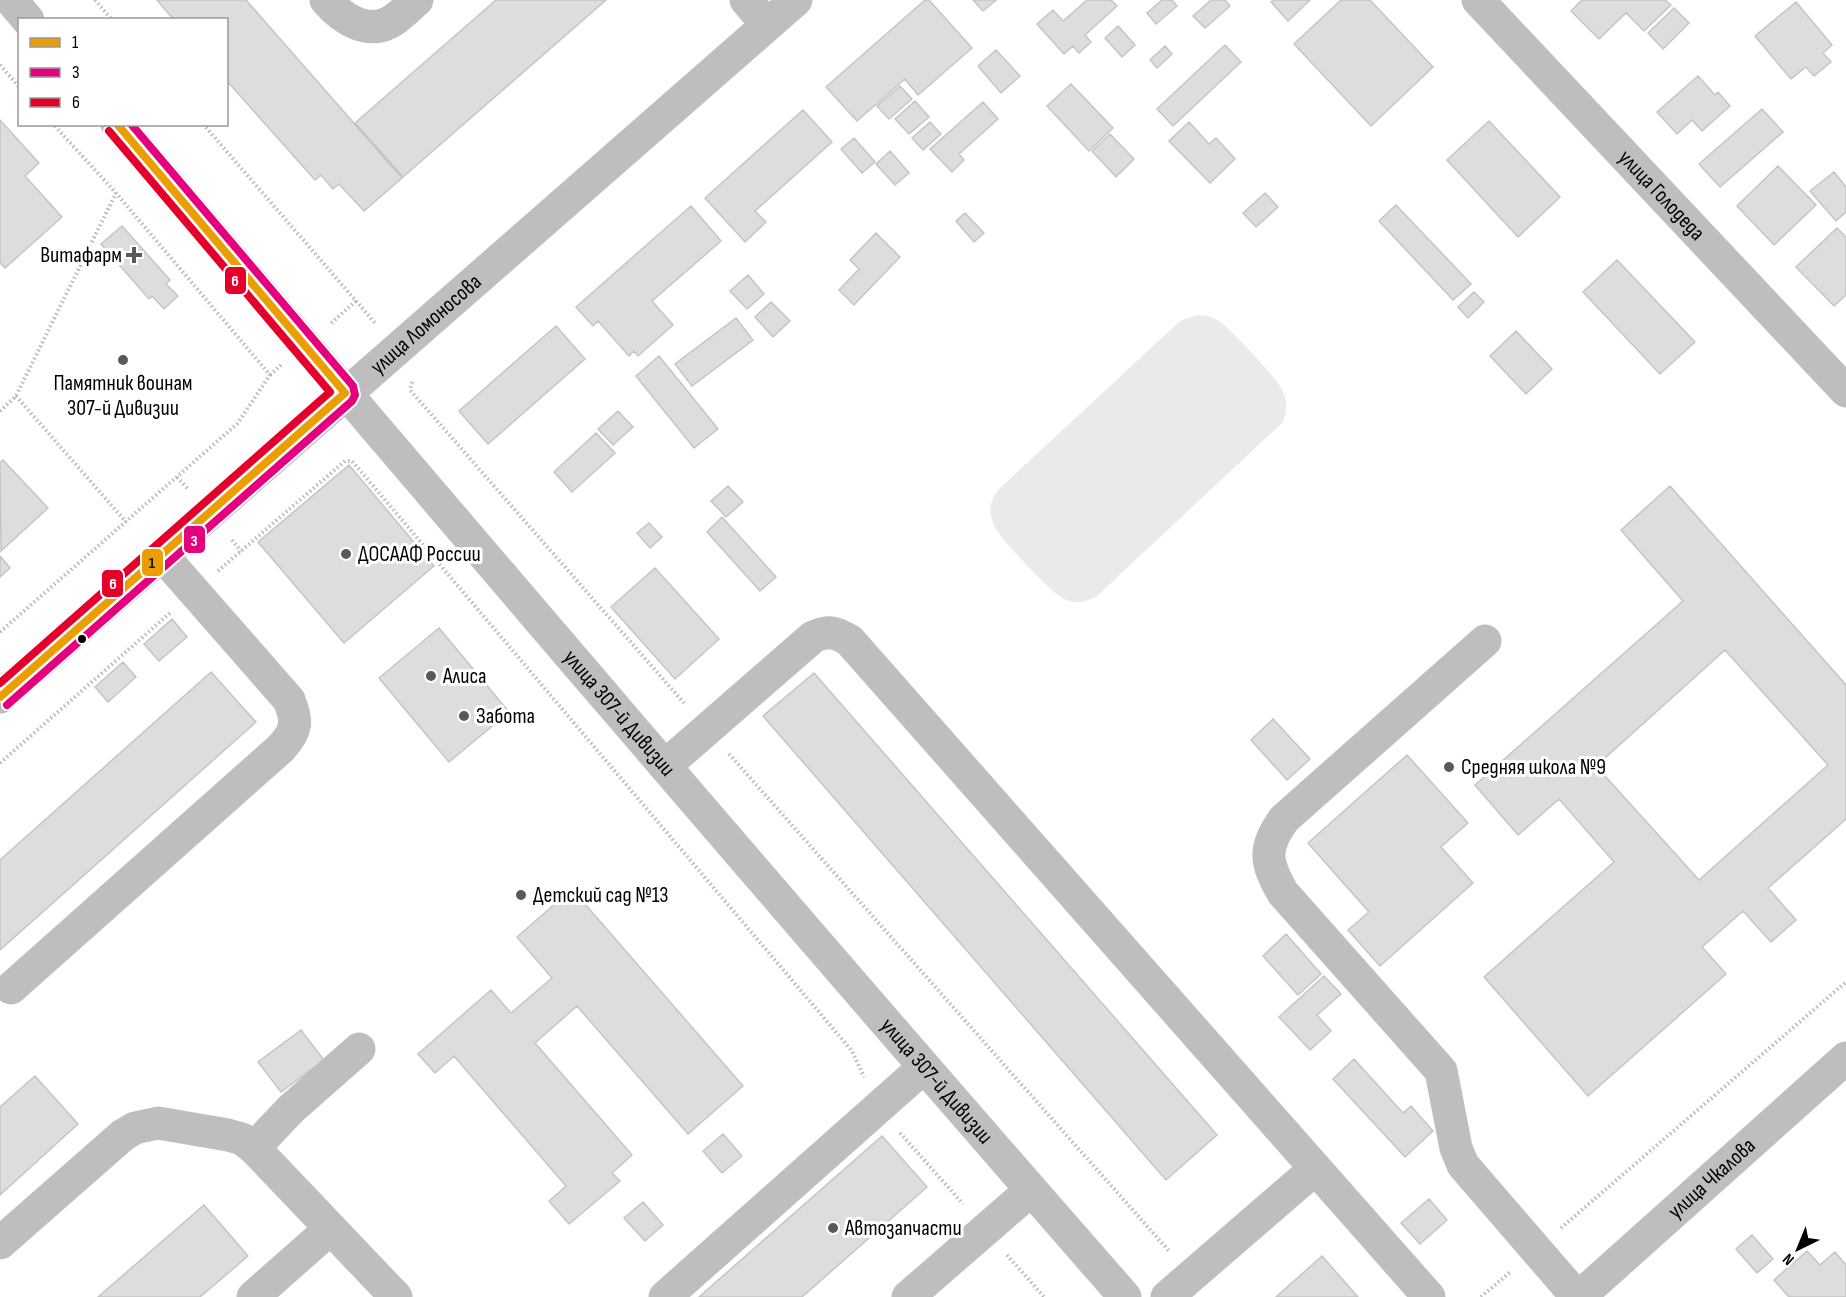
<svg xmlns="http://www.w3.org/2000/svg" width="1846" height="1297" viewBox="0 0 1846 1297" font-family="'Sofia Sans Condensed',sans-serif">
<rect width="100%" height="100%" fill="#fff"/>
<!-- green -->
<path fill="#eaeaea" d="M1198,315l11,1 12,6c14,13 57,56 63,72 4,9 2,19 -1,28l-186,174c-10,6 -21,8 -31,4 -13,-5 -59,-55 -68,-68 -4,-5 -6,-11 -7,-17 -2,-10 2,-18 8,-26l179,-166 9,-5z"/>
<!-- building -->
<path fill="#ddd" stroke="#c5c5c5" stroke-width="1.5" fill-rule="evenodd" d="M157,0h89l156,178 -38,33 -25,-27 -6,5 -12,-14 -6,5 -89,-100v-60h-52z
M496,0h110l-203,177 -48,-54z
M925,0h4l43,48 -54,47 -13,-16 -48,42 -31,-34z
M973,0h23l-13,11z
M1087,0h24l6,6 -32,29 6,7 -12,11 -6,-7 -9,8 -27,-30 16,-14 10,11z
M1162,0h10l5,6 -21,18 -9,-11z
M1211,0h14l5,6 -25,22 -12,-12z
M1274,0h36l-22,21 -17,-19z
M1341,0h29l63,67 -62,59 -77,-82z
M1582,0h83l6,5 -27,26 -18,-18 -27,26 -28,-28z
M1796,2l36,43 -9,8 8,9 -17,14 -8,-9 -15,12 -36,-43z
M1674,8l15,15 -26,26 -15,-16z
M1118,26l17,19 -13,12 -17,-19z
M1225,45l16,17 -68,64 -16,-17z
M1165,46l7,8 -15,14 -7,-8z
M996,50l24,26 -19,17 -23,-27z
M1698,76l17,19 3,-3 12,14 -28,25 -10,-11 -15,14 -20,-22z
M1071,84l42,44 -24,23 -42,-45z
M900,86l12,13 -23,20 -12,-13z
M915,101l14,16 -20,17 -14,-15z
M983,102l15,17 -39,35 5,6 -12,12 -22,-23z
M1762,109l21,23 -63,55 -21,-23z
M803,110l29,32 -77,69 11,11 -21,20 -40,-44z
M0,120l39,43 -14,13 37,41 -57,51 -5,-5z
M1489,121l71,76 -42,40 -71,-77z
M930,122l11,12 -18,16 -11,-12z
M1189,122l20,22 7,-6 19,21 -25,24 -41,-42z
M1110,134l24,25 -18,18 -24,-26z
M854,138l21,24 -13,11 -21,-24z
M890,151l19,22 -14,12 -19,-21z
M1778,166l38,39 -42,40 -37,-39z
M1834,172l12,15v25l-10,9 -26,-30z
M1265,193l13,14 -22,20 -13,-14z
M1396,205l75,79 -18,16 -74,-79z
M691,206l30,35 -69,60 21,24 -35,31 -4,-5 -5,5 -31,-35 -5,5 -17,-19z
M965,213l19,20 -10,9 -18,-21z
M122,226l48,54 -4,4 12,12 -14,13 -12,-13 -3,3 -48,-55z
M1837,228l9,9v58l-12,11 -38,-39z
M876,233l24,24 -46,48 -15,-15 20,-21 -9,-9z
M1617,260l78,82 -35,32 -77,-82z
M748,275l16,19 -17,15 -17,-18z
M1474,292l10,10 -16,16 -10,-11z
M771,302l19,19 -17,16 -18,-20z
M736,318l17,22 -61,46 -17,-22z
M556,326l29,33 -97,85 -29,-33z
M1516,331l36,38 -26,25 -36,-38z
M659,356l59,73 -24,19 -58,-72z
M618,411l15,16 -20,18 -15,-16z
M596,433l19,20 -43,39 -18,-20z
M3,460l45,48 -47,43 -1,-88z
M349,465l85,101 -90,77 -86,-101z
M728,486l15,16 -17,15 -15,-16z
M1670,486l176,199v134l-78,69 28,32 -25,22 -28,-31 -41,36 24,27 -138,122 -104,-119 130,-115 -55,-63 -41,36 -43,-50 208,-184 -62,-71zM1725,650l103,115 -129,115 -103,-114z
M722,517l54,60 -16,14 -53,-59z
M649,523l13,14 -12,11 -13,-15z
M0,556l10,12 -10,9z
M655,568l64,71 -44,40 -64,-72z
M172,619l15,18 -28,24 -15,-17z
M439,628l70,84 -60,50 -70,-84z
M123,662l13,15 -28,25 -13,-15z
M211,672l45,50 -256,228v-90z
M814,673l403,462 -51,45 -403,-464z
M1273,719l37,40 -23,21 -36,-40z
M1407,755l61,68 -27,24 32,36 -93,83 -32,-36 21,-18 -61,-69z
M572,889l171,197 -55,48 -111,-128 -42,37 97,112 -20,18 8,8 -51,43 -20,-23 17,-15 -112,-130 -19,17 -17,-19 73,-64 20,23 41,-35 -35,-41z
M1286,934l35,40 -23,21 -35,-39z
M1324,976l17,18 -24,21 14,16 -21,19 -31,-33z
M301,1030l23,30 -43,32 -23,-30z
M1354,1059l49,54 8,-7 22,25 -28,26 -72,-78z
M35,1076l43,48 -78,71v-88z
M723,1134l19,22 -20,17 -19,-22z
M882,1136l45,51 -125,110h-103z
M1429,1199l18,21 -27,24 -19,-21z
M643,1202l20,23 -18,16 -21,-23z
M204,1205l44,51 -48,41h-102z
M1752,1235l21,24 -16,14 -21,-24z
M1807,1251l13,14 15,-13 11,13v32h-57l-15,-17z
M1322,1256l36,41h-82z"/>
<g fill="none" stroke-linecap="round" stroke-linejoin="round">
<!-- path -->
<path stroke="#b8b8b8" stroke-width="4" stroke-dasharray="1.5 3" stroke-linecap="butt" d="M95,0l17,20
M0,65l20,23
M203,124l153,177 -26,23
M356,301l19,22
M270,375l11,-10
M412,382l-2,8 274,313
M16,396l110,126
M0,411l16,-15 100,-203
M177,477l11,12
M232,540l9,11
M218,571l127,-110h7l500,590 12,26
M0,632l237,-208 33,-49 -154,-182 -63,-69
M729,754l440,497
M0,763l170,-150
M900,1133l63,71
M1561,1228l285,-246
M1007,1255l37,42
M1481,1297l29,-25"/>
<!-- minor -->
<g stroke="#bebebe" stroke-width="33">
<path d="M11,0l17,20"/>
<path d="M326,0c17,20 44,37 69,19 8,-6 15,-13 22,-19"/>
<path d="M746,0l21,25"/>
<path id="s1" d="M1478,0l368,391"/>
<path id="s2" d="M117,124c334,393 668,785 1008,1173"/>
<path d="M1485,641l-201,178c-21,29 -19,43 -1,74l158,178 15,77 7,17 114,132"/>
<path id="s3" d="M0,697l796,-697"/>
<path d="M665,766l148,-129c16,-7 23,-5 37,4l579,656"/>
<path d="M11,988l270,-240c16,-18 17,-26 8,-48l-127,-145"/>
<path d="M254,1148l37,-39 68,-60"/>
<path d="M0,1243l123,-108 12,-7 23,-5 70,12 14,4 12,9 142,149"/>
<path d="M253,1297l77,-68"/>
<path d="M665,1297l259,-230"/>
<path d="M908,1297l123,-107"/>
<path d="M1167,1297l148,-128"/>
<path id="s4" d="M1579,1297l267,-239"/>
</g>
<!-- bus-1 casing -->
<g stroke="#fff" stroke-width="12">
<path id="bus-1" d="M0,697l345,-304 -228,-269"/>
</g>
<!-- bus-2 casing -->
<g stroke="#fff" stroke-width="12">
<path id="bus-2" d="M7,705l345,-304 3,-6 -2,-9 -222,-262"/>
</g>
<!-- bus-3 casing -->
<g stroke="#fff" stroke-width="12">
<path id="bus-3" d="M0,683l330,-291 -221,-261"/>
</g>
<!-- bus-1 -->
<use href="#bus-1" stroke="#eb9e00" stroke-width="8"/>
<!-- bus-2 -->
<use href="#bus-2" stroke="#e5007d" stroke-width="8"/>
<!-- bus-3 -->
<use href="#bus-3" stroke="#e4002b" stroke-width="8"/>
</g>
<!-- markers -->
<g fill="#595959" stroke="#fff" stroke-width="2">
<path d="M131 246h6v6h6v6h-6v6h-6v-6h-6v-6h6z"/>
<circle cx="123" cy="360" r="6"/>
<circle cx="346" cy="554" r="6"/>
<circle cx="431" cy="676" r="6"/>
<circle cx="464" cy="716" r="6"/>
<circle cx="1449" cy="767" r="6"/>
<circle cx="521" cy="895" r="6"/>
<circle cx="833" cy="1228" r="6"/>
</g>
<circle fill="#000" stroke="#fff" stroke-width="2" cx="82" cy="639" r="5"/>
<g text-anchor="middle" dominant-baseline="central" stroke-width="6" stroke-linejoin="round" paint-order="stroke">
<!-- street labels -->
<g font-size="22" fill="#000" stroke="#fff">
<text stroke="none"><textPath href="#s1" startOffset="268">улица Голодеда</textPath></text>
<text stroke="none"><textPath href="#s3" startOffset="566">улица Ломоносова</textPath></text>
<text stroke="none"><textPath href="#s2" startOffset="774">улица 307-й Дивизии</textPath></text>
<text stroke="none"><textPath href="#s2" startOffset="1260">улица 307-й Дивизии</textPath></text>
<text stroke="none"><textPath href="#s4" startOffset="178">улица Чкалова</textPath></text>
</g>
<!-- poi labels -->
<g font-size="22" fill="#000" stroke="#fff" text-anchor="start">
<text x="122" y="255" text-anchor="end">Витафарм</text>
<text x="123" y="383" text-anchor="middle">Памятник воинам<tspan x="123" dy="25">307-й Дивизии</tspan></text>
<text x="358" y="554">ДОСААФ России</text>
<text x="443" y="676">Алиса</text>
<text x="476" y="716">Забота</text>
<text x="1461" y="767">Средняя школа №9</text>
<text x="533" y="895">Детский сад №13</text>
<text x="845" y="1228">Автозапчасти</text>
</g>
</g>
<g stroke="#fff" stroke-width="2">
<rect x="224" y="266" width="23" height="29" rx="6" fill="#e4002b"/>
<rect x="183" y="525" width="23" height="29" rx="6" fill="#e5007d"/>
<rect x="141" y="548" width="23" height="29" rx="6" fill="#eb9e00"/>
<rect x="101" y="569" width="23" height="29" rx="6" fill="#e4002b"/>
</g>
<g font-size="16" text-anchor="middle" font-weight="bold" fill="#fff">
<text x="235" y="286">6</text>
<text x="194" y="546">3</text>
<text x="113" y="589">6</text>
</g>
<g font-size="16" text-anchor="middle" font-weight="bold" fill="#111">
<text x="152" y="568">1</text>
</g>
<!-- legend -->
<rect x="18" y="18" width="210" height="108" fill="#ffffff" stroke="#999999" stroke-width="1.5"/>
<rect x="30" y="38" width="30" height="9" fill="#eb9e00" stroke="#999999" stroke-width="1.5"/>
<text x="72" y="48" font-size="18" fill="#000000">1</text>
<rect x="30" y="68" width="30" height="9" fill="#e5007d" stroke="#999999" stroke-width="1.5"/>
<text x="72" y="78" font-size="18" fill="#000000">3</text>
<rect x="30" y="98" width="30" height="9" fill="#e4002b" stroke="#999999" stroke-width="1.5"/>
<text x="72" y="108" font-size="18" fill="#000000">6</text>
<!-- north arrow -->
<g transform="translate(1798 1249) rotate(223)" stroke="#ffffff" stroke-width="4.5" paint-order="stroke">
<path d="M0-4.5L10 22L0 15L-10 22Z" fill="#000000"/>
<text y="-9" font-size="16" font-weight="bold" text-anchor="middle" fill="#000000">N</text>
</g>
</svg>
